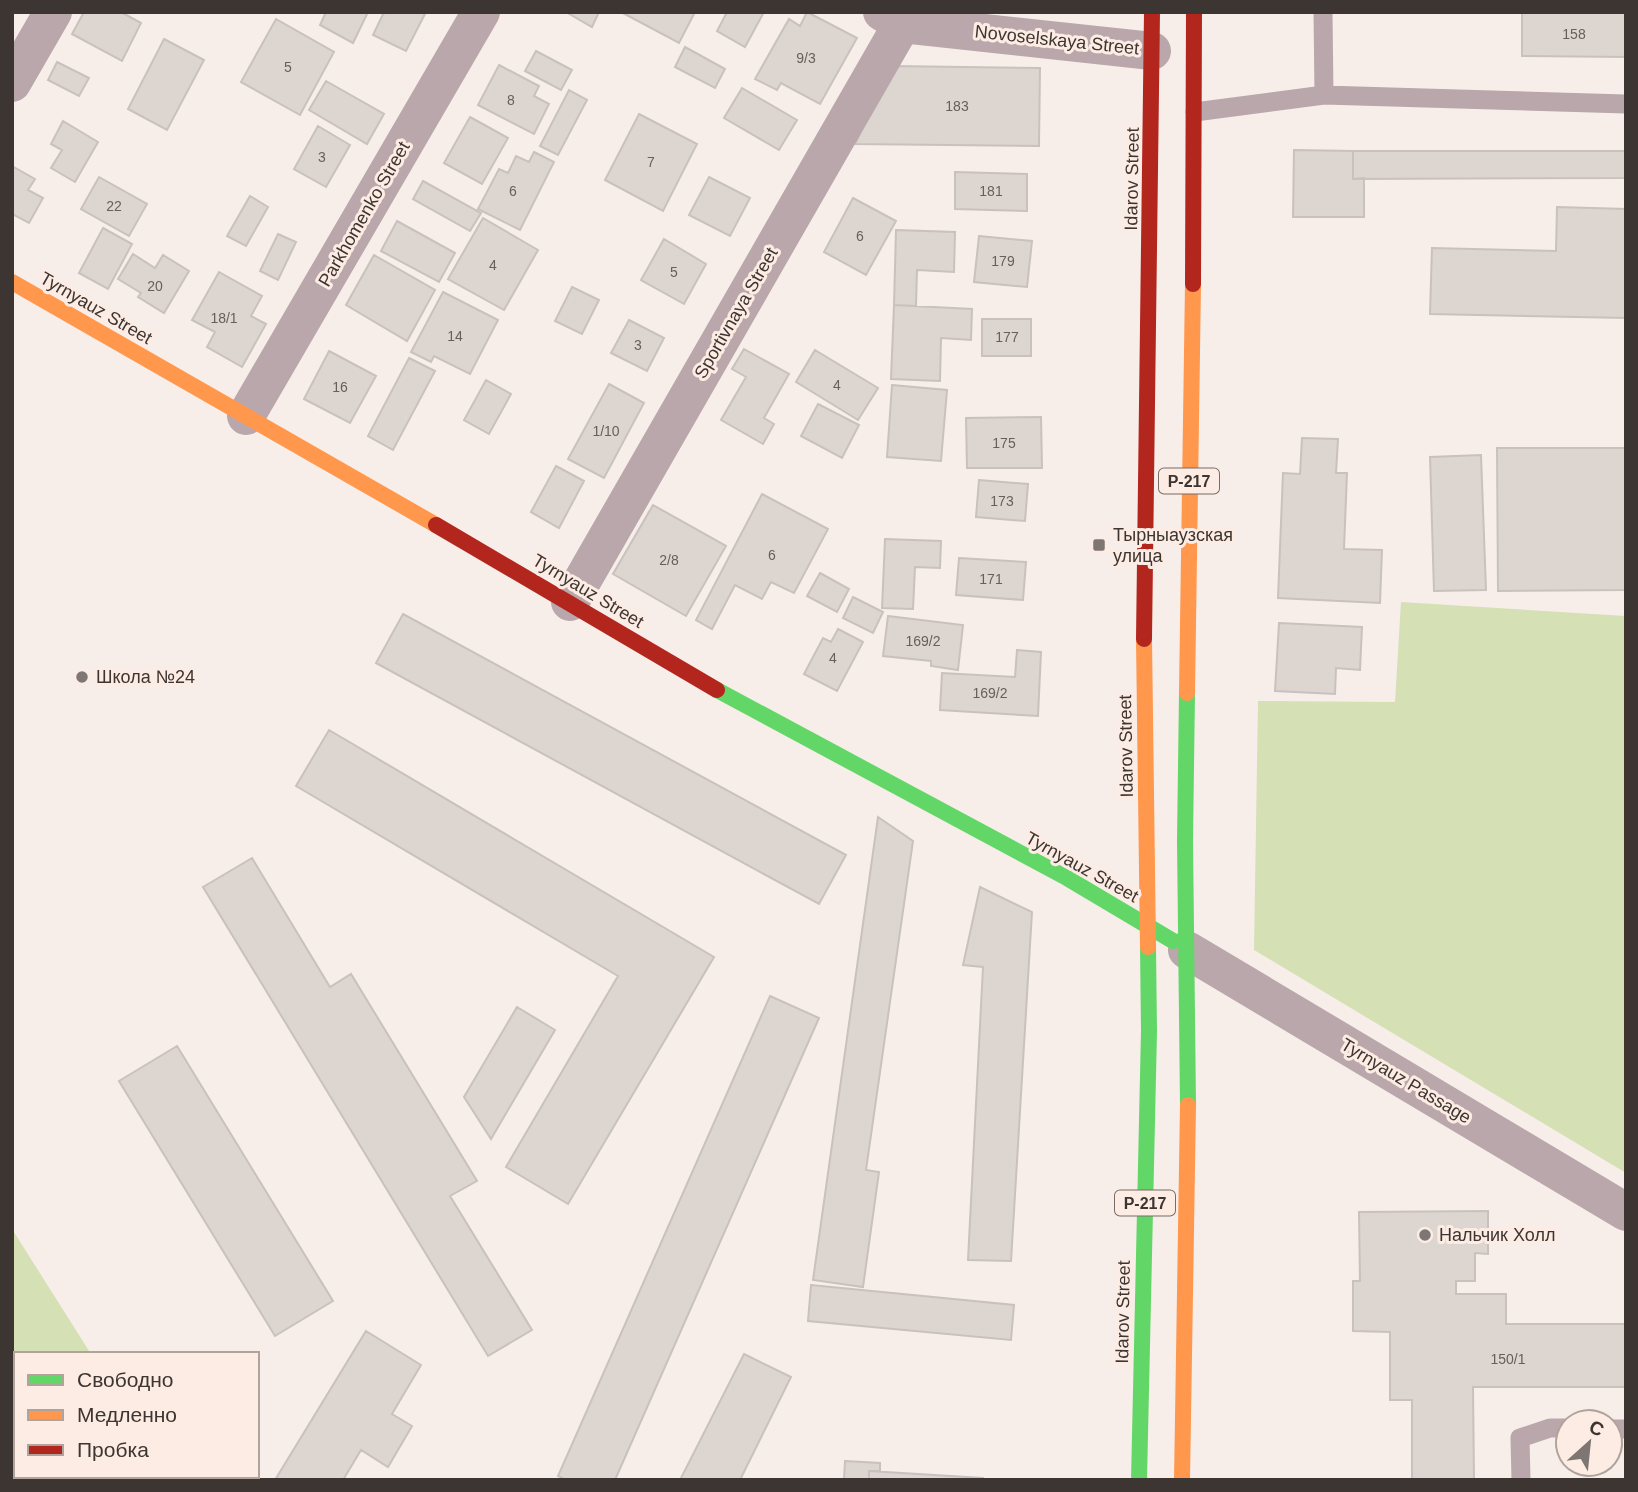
<svg xmlns="http://www.w3.org/2000/svg" width="1638" height="1492" viewBox="0 0 1638 1492" font-family="Helvetica,sans-serif">
<rect width="100%" height="100%" fill="#f7eeea"/>
<!-- green -->
<path fill="#d6e0b5" d="M1401,602l225,14v557l-372,-223 4,-249 137,1z
M12,1229l79,125h-75v122h108l1,4h-113z"/>
<!-- building -->
<path fill="#dcd5d0" stroke="#c9c1bd" stroke-width="2" d="M84,12h37l20,11 -19,38 -50,-27z
M326,12h42l-15,31 -33,-18z
M384,12h42l-20,39 -33,-16z
M566,12h33l-7,15z
M621,12h74l-16,31z
M727,12h37l-19,35 -28,-16z
M807,12l50,26 -37,66 -39,-21 -4,7 -22,-11 34,-60 11,7z
M1522,12h104v45l-104,-1z
M276,19l58,33 -34,63 -59,-33z
M164,39l40,21 -37,70 -39,-21z
M685,47l40,22 -10,19 -40,-21z
M536,51l36,19 -11,20 -36,-19z
M57,62l32,16 -10,18 -31,-16z
M499,65l40,21 -5,10 15,8 -15,30 -56,-29z
M892,66l148,2 -1,78 -184,-2z
M326,81l58,33 -17,30 -58,-34z
M742,88l55,32 -18,30 -55,-32z
M569,90l18,10 -29,55 -18,-9z
M639,114l58,30 -34,67 -58,-31z
M470,117l38,21 -26,46 -38,-21z
M63,121l35,21 -23,40 -24,-14 11,-18 -11,-6z
M318,126l32,19 -24,42 -32,-18z
M1294,150l59,1v28l11,-1v39h-71z
M1353,151h273v27l-273,1z
M534,152l20,10 -34,68 -42,-21 21,-40 9,4 8,-17 13,6z
M12,166l23,13 -7,11 15,8 -14,25 -17,-9z
M955,172l72,2v37l-72,-2z
M99,177l48,27 -18,32 -48,-27z
M709,177l41,21 -20,38 -41,-21z
M423,181l58,32 -11,18 -57,-32z
M250,196l18,11 -22,39 -19,-10z
M853,198l43,23 -30,54 -42,-23z
M1557,207l69,2v109l-196,-4 2,-66 124,3z
M483,218l55,32 -34,60 -56,-31z
M397,221l58,32 -16,29 -58,-31z
M103,228l29,16 -24,45 -29,-16z
M896,230l59,2 -1,40 -37,-2 -1,36 -22,-1z
M278,234l18,8 -18,38 -18,-9z
M979,236l53,5 -5,46 -53,-5z
M664,239l42,25 -22,40 -43,-24z
M133,254l22,14 8,-13 26,16 -25,42 -26,-16 3,-4 -23,-14z
M374,255l61,35 -28,51 -61,-36z
M219,272l43,24 -11,20 15,8 -24,43 -35,-20 8,-15 -23,-12z
M572,287l27,13 -17,34 -27,-13z
M443,292l55,28 -28,54 -36,-18 -3,6 -20,-10z
M894,305l78,4 -1,31 -30,-2 -1,43 -49,-2z
M982,319h49v37h-49z
M629,320l35,18 -17,33 -36,-18z
M744,349l45,25 -25,44 10,6 -11,20 -42,-24 25,-43 -14,-8z
M815,350l63,38 -20,32 -62,-38z
M329,351l47,25 -26,47 -46,-24z
M409,358l26,13 -42,79 -25,-14z
M486,380l25,14 -22,40 -25,-14z
M609,384l35,19 -40,75 -36,-19z
M892,385l55,5 -6,71 -54,-4z
M818,404l41,21 -17,33 -41,-22z
M1041,417l1,51h-75l-1,-50z
M1302,438l36,1 -2,34h11l-3,76 38,1 -2,53 -102,-5 5,-125 17,1z
M1497,448h129v142l-128,1z
M1481,455l5,135 -52,1 -4,-134z
M556,466l28,15 -25,47 -28,-16z
M979,480l49,4 -3,37 -49,-4z
M762,494l66,35 -34,64 -23,-11 -9,17 -27,-14 -23,44 -16,-9z
M653,505l73,41 -40,70 -73,-42z
M885,539l56,2 -1,27 -25,-1 -2,42 -31,-1z
M959,558l67,4 -3,38 -67,-5z
M820,573l29,16 -12,23 -30,-16z
M853,597l30,15 -10,21 -30,-15z
M403,614l443,241 -27,49 -443,-241z
M888,616l75,9 -5,45 -27,-4v-5l-48,-5z
M1279,623l83,4 -2,43 -24,-2 -1,26 -60,-3z
M838,629l25,13 -26,49 -33,-17 19,-36 8,4z
M1017,650l24,2 -3,64 -98,-6 2,-37 73,4z
M329,730l385,227 -146,247 -62,-37 112,-191 -322,-190z
M878,817l35,24 -47,329 13,2 -16,115 -50,-7z
M252,858l78,129 21,-13 126,207 -27,15 82,134 -44,26 -285,-469z
M980,887l52,25 -21,349 -43,-1 15,-293 -20,-2z
M770,996l49,22 -204,462h-49l-8,-4z
M517,1007l38,23 -64,109 -27,-42z
M177,1046l156,255 -58,35 -156,-255z
M1488,1211v43l-13,-1v28h-19v13h50v30h120v63h-153l1,93h-62v-80h-22v-68l-37,-1v-50h7l-1,-69z
M811,1285l203,20 -3,35 -203,-19z
M366,1331l55,34 -29,49 20,12 -24,41 -27,-17 -18,30h-68z
M744,1354l47,23 -51,103h-60z
M845,1461l35,2v8h-11v9h-25z
M869,1471l114,7v2h-114z"/>
<g fill="none" stroke-linecap="round" stroke-linejoin="round">
<!-- lane -->
<path stroke="#baa7ab" stroke-width="19" d="M1323,12l1,83
M1195,112l129,-17 302,9
M1610,1429h16
M1521,1480l-1,-42 30,-10h18"/>
<!-- street -->
<path stroke="#baa7ab" stroke-width="38" d="M882,12l20,12 250,27
M12,83l41,-71
M246,416l235,-404
M570,602l332,-578
M1187,950l439,262"/>
<!-- fast -->
<path stroke="#63d668" stroke-width="16" d="M717,690l350,188 106,63
M1187,693l-2,148 3,264
M1139,1480l10,-449 -1,-84"/>
<!-- slow -->
<path stroke="#ff974d" stroke-width="16" d="M12,282l424,243
M1144,639l4,308
M1187,693l6,-409
M1182,1480l6,-375"/>
<!-- jam -->
<path stroke="#b3261e" stroke-width="16" d="M1193,284l1,-272
M436,525l281,165
M1144,639l8,-627"/>
</g>
<!-- markers -->
<g fill="#7e7672" stroke="#fdece4" stroke-width="2.5">
<rect x="1092" y="538" width="14" height="14" rx="3.5"/>
<circle cx="82" cy="677" r="7"/>
<circle cx="1425" cy="1235" r="7"/>
</g>
<g text-anchor="middle" dominant-baseline="central" stroke-width="6" stroke-linejoin="round" paint-order="stroke">
<!-- number labels -->
<g font-size="14" fill="#665f5a">
<text x="1574" y="34">158</text>
<text x="806" y="58">9/3</text>
<text x="288" y="67">5</text>
<text x="511" y="100">8</text>
<text x="957" y="106">183</text>
<text x="322" y="157">3</text>
<text x="651" y="162">7</text>
<text x="513" y="191">6</text>
<text x="991" y="191">181</text>
<text x="114" y="206">22</text>
<text x="860" y="236">6</text>
<text x="1003" y="261">179</text>
<text x="493" y="265">4</text>
<text x="674" y="272">5</text>
<text x="155" y="286">20</text>
<text x="224" y="318">18/1</text>
<text x="455" y="336">14</text>
<text x="1007" y="337">177</text>
<text x="638" y="345">3</text>
<text x="837" y="385">4</text>
<text x="340" y="387">16</text>
<text x="606" y="431">1/10</text>
<text x="1004" y="443">175</text>
<text x="1002" y="501">173</text>
<text x="772" y="555">6</text>
<text x="669" y="560">2/8</text>
<text x="991" y="579">171</text>
<text x="923" y="641">169/2</text>
<text x="833" y="658">4</text>
<text x="990" y="693">169/2</text>
<text x="1508" y="1359">150/1</text>
</g>
<!-- shield labels -->
<g fill="#fdece4" stroke="#776c67" stroke-width="2">
<rect x="1159" y="468.5" width="60" height="25" rx="5"/>
<rect x="1115" y="1190.5" width="60" height="25" rx="5"/>
</g>
<g font-size="16" font-weight="bold" fill="#3d3531">
<text x="1189" y="481">Р-217</text>
<text x="1145" y="1203">Р-217</text>
</g>
<!-- street labels -->
<g font-size="18" fill="#3d3531" stroke="#fdece4">
<text transform="translate(1057 40) rotate(6)">Novoselskaya Street</text>
<text transform="translate(1132 179) rotate(-89)">Idarov Street</text>
<text transform="translate(364 214) rotate(-60)">Parkhomenko Street</text>
<text transform="translate(96 308) rotate(30)">Tyrnyauz Street</text>
<text transform="translate(736 313) rotate(-60)">Sportivnaya Street</text>
<text transform="translate(588 591) rotate(31)">Tyrnyauz Street</text>
<text transform="translate(1126 746) rotate(-91)">Idarov Street</text>
<text transform="translate(1082 867) rotate(29)">Tyrnyauz Street</text>
<text transform="translate(1406 1081) rotate(31)">Tyrnyauz Passage</text>
<text transform="translate(1123 1312) rotate(-89)">Idarov Street</text>
</g>
<!-- poi labels -->
<g font-size="18" fill="#3d3531" stroke="#fdece4" text-anchor="start">
<text x="1113" y="535">Тырныаузская<tspan x="1113" dy="21">улица</tspan></text>
<text x="96" y="677">Школа №24</text>
<text x="1439" y="1235">Нальчик Холл</text>
</g>
</g>
<!-- border -->
<rect width="1638" height="1492" fill="none" stroke="#3d3531" stroke-width="28"/>
<!-- legend -->
<rect x="14" y="1352" width="245" height="126" fill="#fdece4" stroke="#b0a39c" stroke-width="2"/>
<rect x="28" y="1375" width="35" height="10" fill="#63d668" stroke="#b0a39c" stroke-width="2"/>
<text x="77" y="1387" font-size="21" fill="#3d3531">Свободно</text>
<rect x="28" y="1410" width="35" height="10" fill="#ff974d" stroke="#b0a39c" stroke-width="2"/>
<text x="77" y="1422" font-size="21" fill="#3d3531">Медленно</text>
<rect x="28" y="1445" width="35" height="10" fill="#b3261e" stroke="#b0a39c" stroke-width="2"/>
<text x="77" y="1457" font-size="21" fill="#3d3531">Пробка</text>
<!-- north arrow -->
<g transform="translate(1589 1443) rotate(27)"><circle r="33" fill="#fdece4" stroke="#b0a39c" stroke-width="2"/>
<path d="M0-5L12 26L0 18L-12 26Z" fill="#7e7672"/>
<text y="-10" font-size="19" font-weight="bold" text-anchor="middle" fill="#3d3531">С</text>
</g>
</svg>
